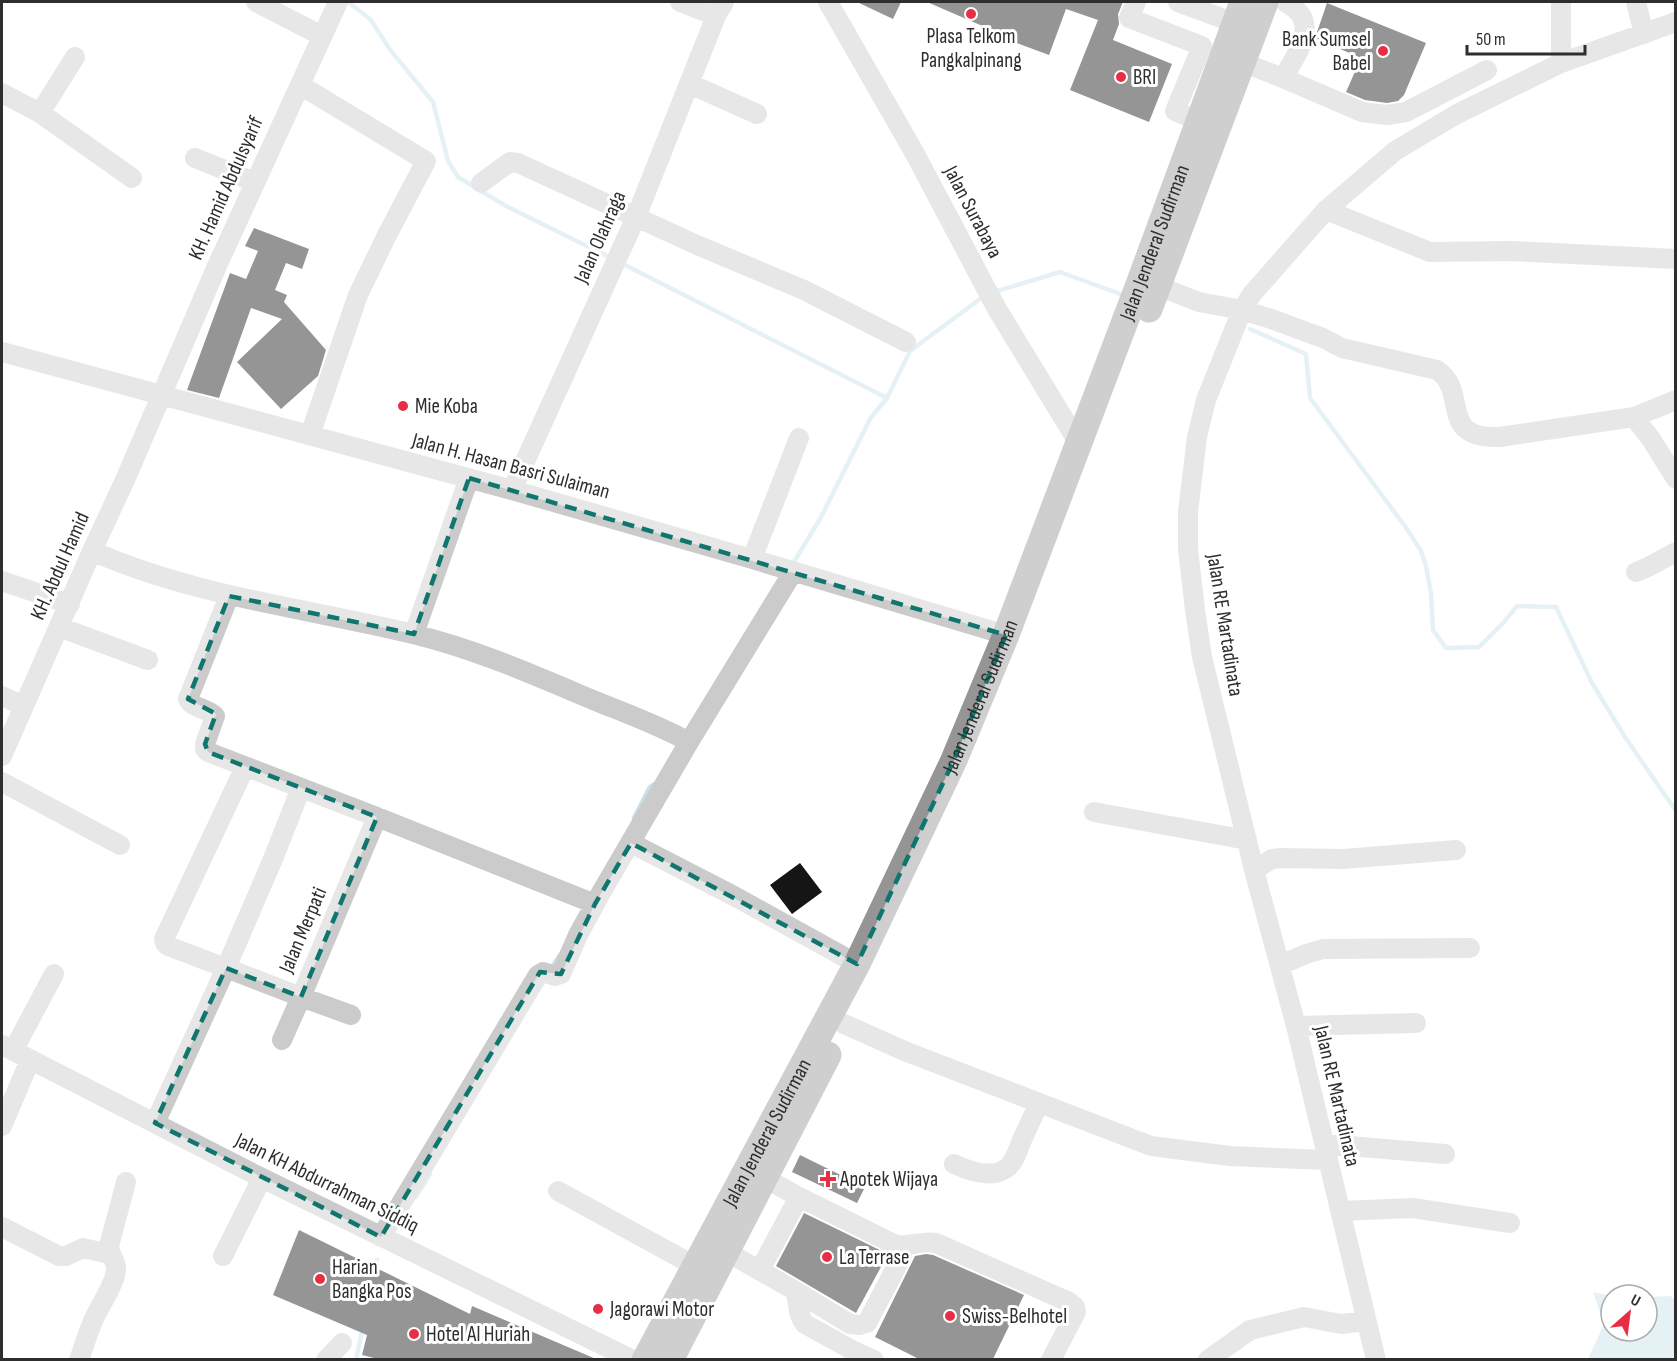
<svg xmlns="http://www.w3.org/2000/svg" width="1677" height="1361" viewBox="0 0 1677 1361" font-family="'Sofia Sans Condensed',sans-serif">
<rect width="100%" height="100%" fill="#fff"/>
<!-- water -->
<path fill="#c7e0ec" d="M1593,1292l18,4v35h36v-34l23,-1 5,3v60h-87l16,-35z"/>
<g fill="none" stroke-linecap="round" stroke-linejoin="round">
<!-- stream -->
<path stroke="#c7e0ec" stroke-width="4.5" d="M348,2l22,17 21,32 42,51 15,59 10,16 48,29 105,52
M621,263l266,135
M994,292l66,-20 63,23
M1250,329l56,25 4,44 97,131 14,22 5,15 5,28 2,36 13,18 33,-1 24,-24 14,-17 39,1 36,76 33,54 51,74
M792,565l28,-46 50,-100 17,-21 23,-47 74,-55
M634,818l16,-31 6,-4
M550,970l10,-15
M416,1197l14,-23
M374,1272l3,-12
M356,1360l7,-33"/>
</g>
<!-- building -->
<path fill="#151515" d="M857,2h44l-8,17z
M927,2h196l-5,12 1,10 -6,16 59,24 -23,58 -79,-32 28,-70 -32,-11 -17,46 -56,-21 1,-3z
M1327,3l99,40 -22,52 -6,6 -11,2 -22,-3 -19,-8 15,-34 -46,-20z
M254,228l55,21 -7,20 -16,-6 -11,27 12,5 -3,7 42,48 -8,26 -37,33 -44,-47 45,-43 -31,-11 -32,90 -32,-8 43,-117 16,6 12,-28 -13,-5z
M800,863l22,29 -30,22 -22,-29z
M800,1155l65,32 -8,16 -65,-31z
M804,1213l84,41 -32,59 -80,-47z
M299,1230l171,84 2,-8 124,53h-218l-16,-4 5,-20 -94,-40z
M926,1254l7,1 91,40 -31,64h-74l-44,-22 40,-81z"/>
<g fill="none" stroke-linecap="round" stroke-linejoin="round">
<!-- minor -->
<path stroke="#cbcbcb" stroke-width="20" d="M256,2l66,34
M680,2l36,14
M828,2l86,150 83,157 81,133
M1136,2l-7,16 73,28 -27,65 24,10
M1178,2l68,25
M1561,2v61
M1636,2l8,32
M1242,62l41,16c15,-26 39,-57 2,-76
M1283,78l79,34 25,3 19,-3 81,-42
M690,84l67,30
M300,85l126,76 -40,76 -28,58 -48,140
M2,93l38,20 92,65
M40,113l35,-56
M195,158l60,24
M481,183l29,-21 8,1 179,82 107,45 102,52
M1326,210l104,42 81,-1 165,8
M1148,282l51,20 43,8 29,9 52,19 19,10 95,22c33,22 -1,69 63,67l134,-20 17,22 25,40
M2,352l510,138 240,69 254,76
M1634,417l42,-17
M512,490l124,-273 80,-201 8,-14
M92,551c102,45 213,57 321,83 62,15 121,41 180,66 32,13 66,25 96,42
M752,559l47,-121
M1636,572l10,-4 30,-16
M2,581l68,23
M229,596l-41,103c5,10 20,9 27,17l-10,28v5l3,3 169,65 218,87
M59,627l89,33
M414,634l55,-156
M2,696l22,10
M2,756l90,-205 33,-71 92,-214 121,-264
M245,767l-81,172 1,4 3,3 58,22 47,-109 28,-71
M2,782l118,63
M1094,812l153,28
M631,843l103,53 123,68
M1254,870l18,-11 9,-1 62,1 113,-9
M1280,965l26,-11 17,-5 147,-1
M844,1024l63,28 244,94 79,10 97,4
M1296,1026l120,-3
M282,1040l19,-43 50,18
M2,1045l260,133 371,182
M13,1051l41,-77
M155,1123l71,-155 75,29 76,-180
M2,1126l28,-66
M1325,1144l120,10
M954,1164c15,7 39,16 54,3 7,-6 10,-17 13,-25 6,-13 12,-26 18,-39
M754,1172l45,25 97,48c14,2 26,-5 40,-2l133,59 6,5 1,5 -25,48
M558,1191l137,75
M1340,1211l73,-3 97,15
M2,1227l57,29h7l17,-8 27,6
M381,1237l157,-262 5,-3 12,4 6,-2 17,-39 24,-44 87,-149 104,-170
M727,1252l67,38c6,12 2,24 11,34l47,26 22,10
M223,1256l39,-78
M760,1270l39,-73
M794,1290l56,34 10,1 7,-2 34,-65 3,-12
M79,1360c5,-14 9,-28 15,-41 5,-12 23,-38 22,-51 0,-7 -6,-13 -7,-22l17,-64
M326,1360l16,-17
M1208,1360l42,-30 54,-13 37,7 25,-3
M1376,1360l-80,-334 -42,-156 -52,-213 -7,-47 -7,-61v-37l9,-75 9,-37 36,-90 10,-16 74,-84 69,-59 62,-37 104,-51 115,-41"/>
<!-- highway -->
<g stroke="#959595" stroke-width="27">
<path d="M1149,309l116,-307"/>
<path id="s1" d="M645,1360l212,-396 97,-204 52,-125 135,-356 102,-277"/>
<path d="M670,1360l158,-305"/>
</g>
</g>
<!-- marked area -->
<path d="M0 0H1677V1361H0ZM469,478l537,157 -52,125 -97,204 -226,-121 -36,61 -34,70 -21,-2 -159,265 -226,-114 71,-155 75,29 76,-180 -169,-65 -3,-8 11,-30 -28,-15 41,-103 185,38z" fill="#fff" fill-opacity=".55" fill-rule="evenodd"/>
<path fill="none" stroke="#0f766e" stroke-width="4.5" stroke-dasharray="12 8" stroke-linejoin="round" d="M469,478l537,157 -52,125 -97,204 -226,-121 -36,61 -34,70 -21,-2 -159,265 -226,-114 71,-155 75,29 76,-180 -169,-65 -3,-8 11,-30 -28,-15 41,-103 185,38z"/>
<!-- markers -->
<g fill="#e82e44" stroke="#fff" stroke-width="2">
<circle cx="971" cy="14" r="6"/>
<circle cx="1383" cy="51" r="6"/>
<circle cx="1121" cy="77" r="6"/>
<circle cx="403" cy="406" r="6"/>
<path d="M825 1170h6v6h6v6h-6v6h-6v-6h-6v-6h6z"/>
<circle cx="827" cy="1257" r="6"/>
<circle cx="320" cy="1279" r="6"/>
<circle cx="598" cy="1309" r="6"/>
<circle cx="950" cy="1316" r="6"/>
<circle cx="414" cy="1334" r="6"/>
</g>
<g text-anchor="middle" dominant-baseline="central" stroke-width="6" stroke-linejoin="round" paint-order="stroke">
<!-- poi labels -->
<g font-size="21" fill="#2e2e2e" stroke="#fff" text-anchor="start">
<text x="971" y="36" text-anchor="middle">Plasa Telkom<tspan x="971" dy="24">Pangkalpinang</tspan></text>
<text x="1371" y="39" text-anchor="end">Bank Sumsel<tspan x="1371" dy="24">Babel</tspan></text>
<text x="1133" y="77">BRI</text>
<text x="415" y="406">Mie Koba</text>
<text x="840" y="1179">Apotek Wijaya</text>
<text x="839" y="1257">La Terrase</text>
<text x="332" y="1267">Harian<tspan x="332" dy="24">Bangka Pos</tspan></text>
<text x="610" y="1309">Jagorawi Motor</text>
<text x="962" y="1316">Swiss-Belhotel</text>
<text x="426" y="1334">Hotel Al Huriah</text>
</g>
<!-- street labels -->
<g font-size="21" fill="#2e2e2e" stroke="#fff">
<text transform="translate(226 188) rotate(-66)">KH. Hamid Abdulsyarif</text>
<text transform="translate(973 212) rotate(62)">Jalan Surabaya</text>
<text transform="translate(600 237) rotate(-66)">Jalan Olahraga</text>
<text stroke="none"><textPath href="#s1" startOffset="1230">Jalan Jenderal Sudirman</textPath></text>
<text transform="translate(511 466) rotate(15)">Jalan H. Hasan Basri Sulaiman</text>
<text transform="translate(60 566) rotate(-66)">KH. Abdul Hamid</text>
<text transform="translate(1225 625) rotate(81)">Jalan RE Martadinata</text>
<text stroke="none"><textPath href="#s1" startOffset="744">Jalan Jenderal Sudirman</textPath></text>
<text transform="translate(303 930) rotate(-67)">Jalan Merpati</text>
<text transform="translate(1337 1096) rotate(77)">Jalan RE Martadinata</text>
<text stroke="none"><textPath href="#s1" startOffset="258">Jalan Jenderal Sudirman</textPath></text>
<text transform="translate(327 1183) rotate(26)">Jalan KH Abdurrahman Siddiq</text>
</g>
</g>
<!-- border -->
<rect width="1677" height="1361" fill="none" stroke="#2e2e2e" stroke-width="6"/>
<!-- north arrow -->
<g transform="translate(1629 1313) rotate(28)"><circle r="28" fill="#ffffff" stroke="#ababab" stroke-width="1.5"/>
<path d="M0-4.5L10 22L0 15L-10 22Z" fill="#e82e44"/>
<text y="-9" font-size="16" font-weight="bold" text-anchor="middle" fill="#2e2e2e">U</text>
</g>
<!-- scale -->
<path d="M1467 45v9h118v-9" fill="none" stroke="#2e2e2e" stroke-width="3"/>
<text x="1476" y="45" font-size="18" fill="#2e2e2e" stroke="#ffffff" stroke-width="4.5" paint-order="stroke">50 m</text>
</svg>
